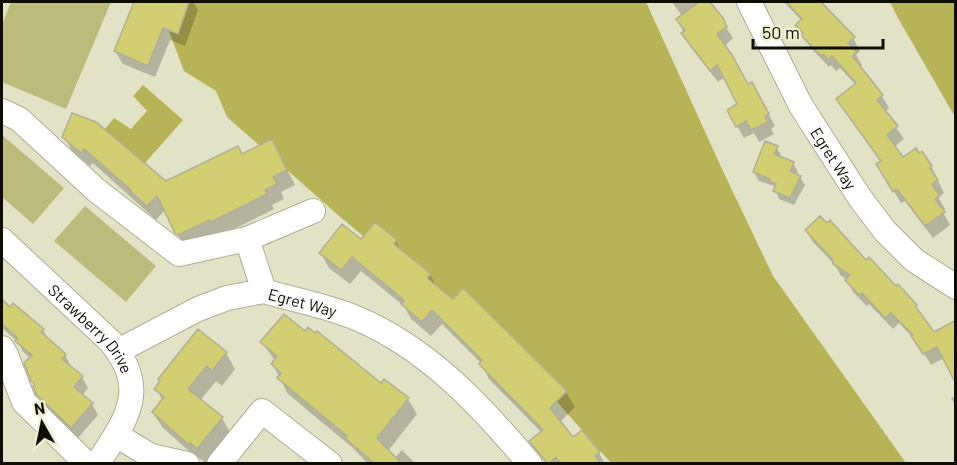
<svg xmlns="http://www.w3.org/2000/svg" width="957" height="465" viewBox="0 0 957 465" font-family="Barlow,sans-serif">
<rect width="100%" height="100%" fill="#e2e2c6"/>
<!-- green -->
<path fill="#bdbb7c" d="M11,2h100l-45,107 -64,-27v-58z
M2,135l62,53 -31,36 -31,-27z
M85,206l71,60 -30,36 -72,-61z"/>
<!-- water -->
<path fill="#b7b357" d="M158,2h488l76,167 51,107 133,187h-295l-67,-76 -206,-172 -111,-98 -11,-26 -32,-20z
M890,2h65v115l-57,-99z
M143,85l40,35 -38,43 -40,-34 9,-11 17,11 16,-18 -14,-15z"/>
<!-- shadow -->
<path fill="#0003" d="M136,2h57l5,8 -13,36 -15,-6 -15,37 -32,-13 -8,-13z
M672,2h36l25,36 -9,9 24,39 11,10 16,30 -4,3 3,5 -15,8 -5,-9 -10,5 -7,-12 2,-21 -14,-28 -7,5 -28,-36 -12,-26 4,-4z
M784,2h38l-2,1 33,35 7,13 -4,4 6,10 -2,3 22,28 7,12 -4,4 19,27 -10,8 8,13 29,6 13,27 -6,4 7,12 -3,2 8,14 -17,13 -28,-37 -4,2 -23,-38 4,-3 -44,-63 18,-14 -16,-17 -4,3 -5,-6 -2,2 -19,-20 -13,-21 5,-5z
M64,136l102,47 76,-28h38l15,30 -14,7 3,7 -12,6 2,4 -54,27 -35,12 -20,-38 -9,10 -63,-57 -3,3 -18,-15z
M776,147l5,8v4l12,4 5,9 -2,3 4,2 5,8 -11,20 -15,-6 -5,-13 -15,-5 -5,-9z
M806,230l60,32 50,44 28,52 -13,7 -15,-24 -17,-18 -6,6 -24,-25 -2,2 -14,-14 -6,-13 -6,-3 -6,-11 -22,-23z
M361,241h35l6,12 28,22 7,13 16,13 10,-10 103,101 9,15 -15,15 13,17 26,14 6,11h-59l-15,-23 11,-8 -53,-54 -8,-16 -39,-39 -11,12 -20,-17 -7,-13 -43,-35 -11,13 -21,-16 -8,-15z
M2,301l41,29 6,11 16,14 6,11 -1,1 12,10 6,11 -6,8 10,8 6,11 -20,23 -34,-33 -6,-12 -5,-13 -2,-22 -8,-6 -5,-10 -16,-14z
M305,333l76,52 27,14 9,15 -29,37 7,7 7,-8 14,14h-48l-15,-16 -65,-54 -15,-29 2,-4 -13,-19z
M226,353l9,16 -13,17 -6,-5 -16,20 22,17 9,16 -24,30 -8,-6 -1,1 -35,-31 -10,-15 10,-12 -7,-12z
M956,396v10l-5,-8z"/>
<!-- building -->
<path fill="#d2ce72" stroke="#b0af95" stroke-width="1.5" d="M134,2h55l-11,32 -15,-6 -15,38 -34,-15z
M699,2h11l13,16 4,9 -10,7 15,21 16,29 4,-2 17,32 -4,2 3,6 -17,8 -5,-9 -10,6 -9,-17 10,-6 -20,-39 -7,6 -29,-38 4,-2 -9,-12z
M786,2h35l34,35 -7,6 8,8 -3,6 30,38 -6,5 21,26 -11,9 16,22 13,-9 3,5 3,-2 10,15 -2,2 8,12 -6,4 8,12 -5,3 10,13 -20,14 -28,-37 -4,3 -17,-28 5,-3 -45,-62 20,-16 -24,-27 -4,4 -5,-6 -2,2 -20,-21 2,-2 -8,-8 7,-6z
M72,113l24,9 70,59 72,-35 4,8 30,-15 15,31 -14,7 4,7 -12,6 2,4 -56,28 -1,-2 -32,15 -3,-2 -18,-37 -10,10 -17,-15 1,-1 -47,-41 -3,4 -19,-16z
M765,141l13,5 -4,8 20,8 -4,9 11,5 -11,22 -17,-7 3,-7 -7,-3 1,-2 -17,-7z
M820,216l7,7 3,-3 36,40 3,-3 27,29 2,-2 19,21 -1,2 18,25 22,-12v64l-19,-37 -14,7 -12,-18 2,-1 -22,-22 -6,5 -23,-25 -3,2 -14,-15 5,-5 -17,-11 -1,-5 -27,-29z
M375,222l22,18 -3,4 37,30 -4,4 26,21 10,-11 104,103 -17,17 23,29 9,-7 18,22 -5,4 6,8h-40l-5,-7 -8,7 -19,-23 14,-11 -64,-66 3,-4 -50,-50 -10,12 -21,-18 3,-4 -52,-43 -11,13 -22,-17 23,-29 19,15z
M2,299l8,8 3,-4 31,26 -3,3 25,22 -4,5 21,17 -9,11 19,16 -22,25 -35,-34 -3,-8 2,-2 -4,-3 -7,-18 8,-8 -17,-14 3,-3 -16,-14z
M284,314l21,17 3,-4 7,6 2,-2 64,52 3,-4 25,19 -32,40 25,26h-27l-30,-26 2,-2 -70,-58 4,-5 -10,-9 6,-8 -17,-14z
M198,329l29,23 -15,19 -5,-5 -19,23 35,28 -26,32 -7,-6 -1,2 -37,-33 12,-15 -10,-8 6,-8 -2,-2z"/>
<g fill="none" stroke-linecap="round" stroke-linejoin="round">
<!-- minor casing -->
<g stroke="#aeae94" stroke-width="26">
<g id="minor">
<path id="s1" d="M749,2l52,104 59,92 25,33 29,29 42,27"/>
<path id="s2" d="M2,111l17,8 77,71 83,64 68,-15 17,52c30,9 63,15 92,27 72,30 125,88 174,146"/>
<path d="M247,239l66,-28"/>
<path id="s3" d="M2,240l108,101c40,48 17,78 -13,123"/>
<path d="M2,348l4,7 18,47 63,62"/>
<path d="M118,351l80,-42 29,-11 37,-7"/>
<path d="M116,435l35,21 36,8"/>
<path d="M219,464l43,-53 68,53"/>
</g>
</g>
<!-- minor -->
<use href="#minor" stroke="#fff" stroke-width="24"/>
</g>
<g text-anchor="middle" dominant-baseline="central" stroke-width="5" stroke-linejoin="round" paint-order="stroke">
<!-- street labels -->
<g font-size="16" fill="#0e0e05" stroke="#f0efd3">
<text stroke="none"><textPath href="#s1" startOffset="178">Egret Way</textPath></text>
<text stroke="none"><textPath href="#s2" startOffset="393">Egret Way</textPath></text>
<text stroke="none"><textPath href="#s3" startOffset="126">Strawberry Drive</textPath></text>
</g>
</g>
<!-- border -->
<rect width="957" height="465" fill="none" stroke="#0e0e05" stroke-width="6"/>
<!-- north arrow -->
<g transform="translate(42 423) rotate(351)" stroke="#f0efd3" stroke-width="4.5" paint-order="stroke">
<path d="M0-4.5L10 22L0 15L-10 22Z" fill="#0e0e05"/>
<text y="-9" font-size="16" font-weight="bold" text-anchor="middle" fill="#0e0e05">N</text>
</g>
<!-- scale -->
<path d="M753 39v9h130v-9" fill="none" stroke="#0e0e05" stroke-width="3"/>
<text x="762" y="39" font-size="18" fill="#0e0e05" stroke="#f0efd3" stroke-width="4.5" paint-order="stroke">50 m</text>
</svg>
